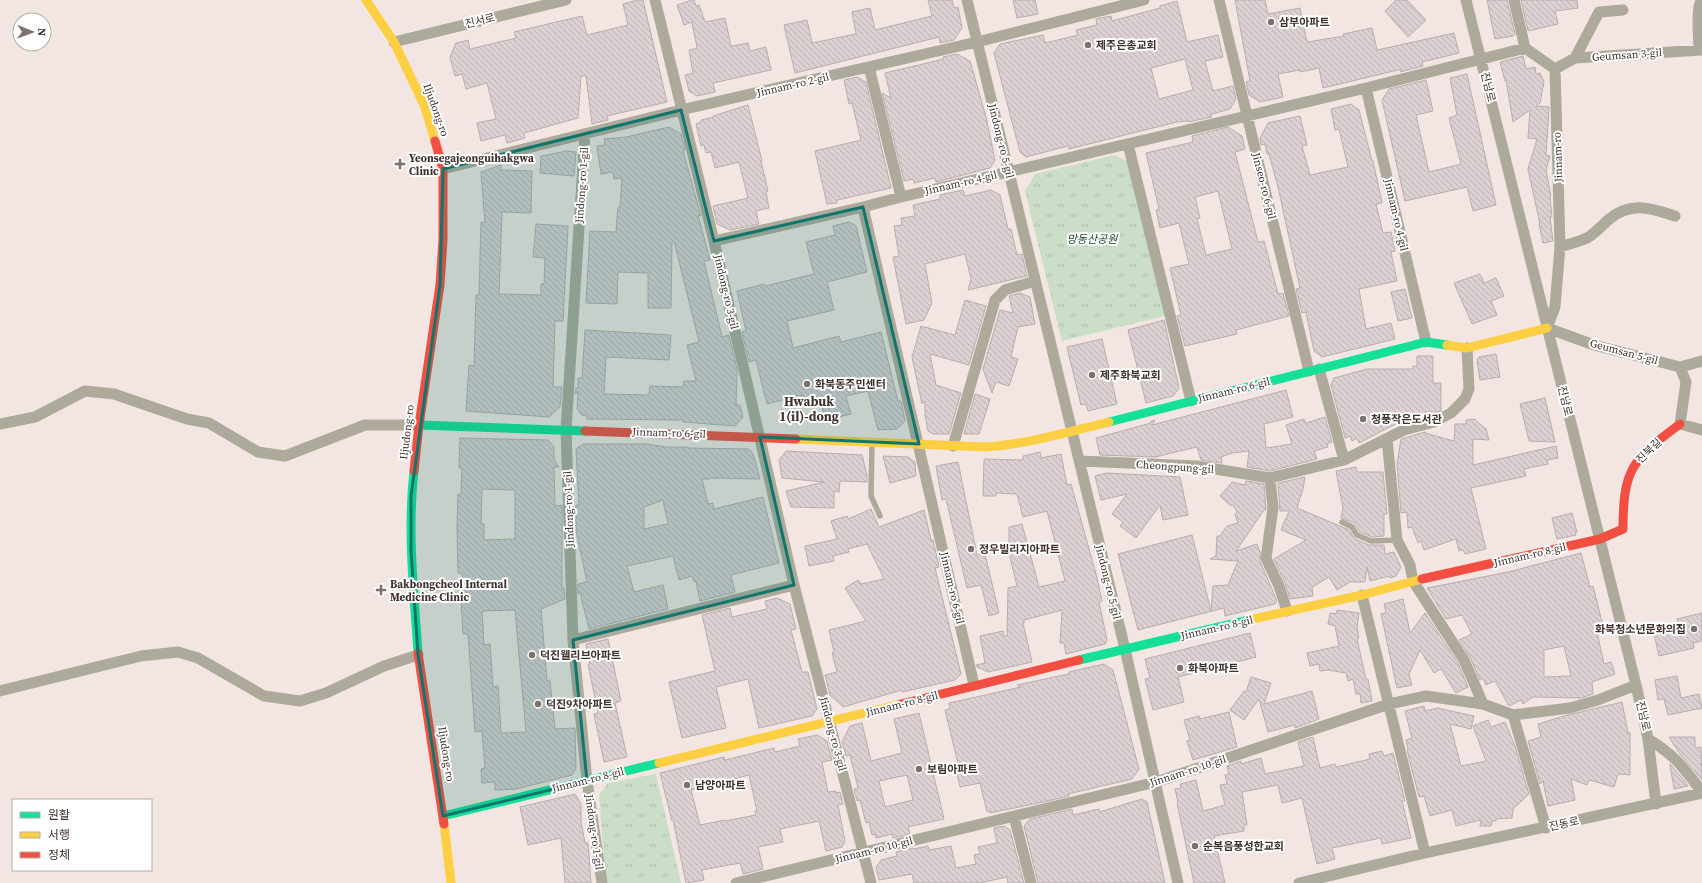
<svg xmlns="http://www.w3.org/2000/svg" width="1702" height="883" viewBox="0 0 1702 883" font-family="'Source Serif 4','Noto Sans KR',serif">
<defs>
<pattern id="park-tufts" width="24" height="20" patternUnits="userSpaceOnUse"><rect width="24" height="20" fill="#cbdfc8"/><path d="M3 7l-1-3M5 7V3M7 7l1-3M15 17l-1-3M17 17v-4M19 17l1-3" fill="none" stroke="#afc0ac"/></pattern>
<pattern id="building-back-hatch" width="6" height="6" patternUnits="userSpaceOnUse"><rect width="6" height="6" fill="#dbd0d2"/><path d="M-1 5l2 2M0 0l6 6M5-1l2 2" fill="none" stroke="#bdb3b4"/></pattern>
</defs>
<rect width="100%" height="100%" fill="#f3e6e2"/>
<!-- park -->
<path fill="url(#park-tufts)" d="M1114,155l13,6 38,155 -103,25 -37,-150 10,-17z
M656,774l25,109h-75l-7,-88 9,-12z"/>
<!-- building -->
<path fill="url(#building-back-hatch)" stroke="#b8adae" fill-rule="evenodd" d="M637,0h6l24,102 -60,14 1,4 -16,4 -6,-48h-5l-3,42 -54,15 1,5 -18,5 -2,-8 -24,6 -4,-18 19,-4 -9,-36 -21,6 -4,-15 -7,2 -5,-19 6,-14 12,-3 2,9 46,-11 -2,-6 68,-16 5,19 41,-10 -5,-21z
M692,0h2l2,6 3,-1 6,17 20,-4 6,28 17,-3 2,8 16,-4 5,23 -58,13 2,9 -18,4 -8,-5 -4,-16 8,-2 -4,-23 8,-2 -5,-26 -8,3 -7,-20z
M928,0h24l2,8 4,-1 4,21 -8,12 -14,3 -1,-6 -144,36 -11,-48 23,-5 5,23 44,-9 -4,-22 18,-4 5,22 57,-14z
M1013,0h22l3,14 -21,4z
M1235,0h30l3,14 32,-6 7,34 37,-6 -1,-2 29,-6 5,22 77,-17 5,20 -37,9 1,4 -23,6 2,-3 -79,19 -4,-20 -19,4v-2l-22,4 5,23 -23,5 -11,-7 -3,-13 4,-1z
M1396,0h11l19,20 -18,17 -23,-26z
M1487,0h20l8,34 -2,2 -18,3z
M1521,0h56l1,8 -23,3 3,13 -30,7z
M1177,1l10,41 31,-7 5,22 -18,4 8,30 20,-5 3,13 -6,10 -21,6 3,2 -24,5v-1l-11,1 -108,27 -1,-3 -42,11 -6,-5 -26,-99 6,-9 43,-9 2,8 33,-8 -2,-5 21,-5 -1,-6 15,-3 1,5 48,-13v-2zM1185,59l8,31 -34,9 -8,-31z
M957,54l13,7 16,56 9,43 -5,8 -54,14 -1,-4 -21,5 -1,-4 -9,2 -22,-88 9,5 -6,-25 59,-14 -1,-2z
M1523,56l3,13 9,-2 1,7 4,-1 4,9 -4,21 -4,3 13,1 -3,48 4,1 -4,14 5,27h-1l2,20h-2l3,24 -10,2 -4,-19h1l-12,-55 9,-30 -9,-1 2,-28 -17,12 -7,-42 -1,1 -5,-19z
M1467,74l29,131 -23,6 -6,-24 -62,14 -23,-101 7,-11 37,-9 7,31 -17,4 13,57 32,-8 -12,-46 8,-3 -7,-37z
M857,77l9,5 25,106 -54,12v3l-10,1 -12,-53 46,-11 -9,-37 -3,1 -5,-24z
M1351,104l8,6 13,51h1l9,42 -6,1 7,29 8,-1 4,19 -4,1 6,29 -38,8 7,40 25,-6 4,16 -73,18 -8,-6 -8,-39 -4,1 -6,-24 4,-1 -22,-101 -9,-33h-2l-2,-10 -4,1 -1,-7 8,-15 32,-7 7,29 -5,1 8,29 38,-8 -9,-38 -4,1 -4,-21z
M748,105l14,56h-1l7,30 -2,1 3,16 -13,3 3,13 -29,6 -13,-6 -4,-18 35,-8 -9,-36 -24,6 -4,-16 -5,1 -2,-8 -3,1 -5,-22 5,-2v-2l13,-3 -1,-1z
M669,127l12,7 4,16 -2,1 16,58 2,7 -3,-1 12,45 -6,1 18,76 7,-2 8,34 -1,36h4l3,12 -8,9 -52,-4v-2l-96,-1v-3l-5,-1 -5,-6 1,-17 -3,2 1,-6h2v-10h4l3,-48 86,5 -2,25 -63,-3 -2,37 45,1 1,-9 33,1 1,-6h12l-9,-36 12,-3 -25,-101 -2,1 -1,66h-23v-35l-30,-1 -1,32 -31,-1 4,-72 26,1 2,-24 2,-1 2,-29 -8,1 -1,-7 -12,2 -4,-28 8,-1 -1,-6 22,-2z
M1228,127l14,9 3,13 -10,3 23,90 6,-1 14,53 5,-1 6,23 -53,14 1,4 -52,12 -8,-30 4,-1 -11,-47 19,-4 -10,-41 -19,5 -4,-18 3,-1 -13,-56 47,-11 -1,-6zM1218,191l14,58 -26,6 -9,-36 3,-1 -5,-21z
M567,151l9,1 -2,24 -34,-3 1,-17z
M501,165v5l31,1 -1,42 -29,-1 -3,82 42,1v-11h3l1,-26 -12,-1 3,-33 32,2 -5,95h-8l-2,66h9l-2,20 -11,10 -83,-6 3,-46 5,1 2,-71h3l2,-73 4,1 -4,-51z
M963,190l2,6 26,-6 9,5 8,34h3l6,26 5,-1 5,22 -59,14 3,-11 -6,-25 -40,10 7,39 -8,17 -18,4 -13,-67 6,-1 -5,-30 8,-1 -1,-7 14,-2 -2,-11 27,-6v-4z
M849,222l7,4 11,46 -40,10 7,28 -47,11 6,27 46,-12 2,6 40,-10 17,69h3l4,20 -8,8 -19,1 -10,-39 -22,5 5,18 -25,6 -6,-19 -16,5 -3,-11 -34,9 -11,-44 -7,2 -7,-30 4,-1 -9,-40 27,-7 1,2 49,-12 -8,-32 29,-7 -2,-9z
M1480,274l4,9 12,-5 8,18 -13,5 6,14 -25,9 -18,-41z
M1405,289l7,29 -14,3 -7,-29z
M1020,293l10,4 5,27 -17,3 -7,30 7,2 -9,27 -13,-4 -4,11 -9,-24 17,-59 13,3 -4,-17z
M965,300l21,6 -17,59 -39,-11 6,31 25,8 -12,41h-16l-5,-3 -3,-16v-14l-3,3 -10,-47 9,-31 34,9z
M1164,320l15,68 -6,8 -27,7 -18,-73z
M1102,339l15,65 -29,7 -2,-7 -5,1 -14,-58z
M1496,354l4,23 -20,3 -3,-19 2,-4z
M1417,356h16v27h8v28l-4,1h-12v5l-21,6 1,-4 -46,24 -2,-5 -5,3 -2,-5 -5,2 -14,-53 3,-7 33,-9h46v-3h4z
M1286,390l7,27 -29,7 2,24 26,-4 -6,-19 18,-6 2,4 19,-6 7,25 -5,2 1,3 -14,4 3,8 -47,12 -23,-4 2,-16 -17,2 -11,4 1,6 -21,-3 -4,-13 -42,10 -55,-2 -4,-17 55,-15v-2l4,-1 -3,5z
M975,394l15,5 -11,35h-15z
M1545,398l10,44 -26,-1 -9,-37z
M1474,419l12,10 3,11 -16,-1v26l83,-19 2,12 -11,2 1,4 -24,5 2,7 -55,12 15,61 -21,5 -2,-4 -4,1 -3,-12 -32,11 -3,-9 -3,2 -6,-16 -4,1 -1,-16 -6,1 -4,-49 4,-25 24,-7v1l29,8 1,-17h11v-4z
M460,438l88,2 6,7v12l5,8h-5l1,39 7,-1v84l2,-1 1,11 -24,10 6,72h3l5,48 20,-1 1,41 -4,6 -56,14 -21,1v-8l-13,1 -1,-14 4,-1 -3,-37 -7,1 -7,-98h-5l-2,-34 3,-1 -2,-26h-4l-1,-47 1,-32h3l1,-26h-3zM482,489l33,1v49l-31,1v-16h-3zM515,610l11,122 -25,1 -3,-47 -5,1 -3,-43 -6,1 -2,-34z
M583,444h64l19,3h22v1l60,1 3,2 3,6 6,22 -50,-1v1h-8l6,25 5,-1 1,6 49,-12 16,66 -48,12 4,17 -35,9 -4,-20 -2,1 -2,-6 -13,4 -6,-24 -46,10 7,26 29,-7 5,24 -79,20 -9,-36 -2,1v-10l9,-2 -11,-52v-25h3l-3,-56zM663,500l5,24 -24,5v-22z
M786,451l76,4 5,20v7l-27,-1 -1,11 -5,-1v17l-43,-1 -5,-16 38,-9 -42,-4 -3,-18z
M1040,452l1,6 20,-4 6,31 4,-1 25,90 6,27 -3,1 8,38 -2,4 -39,10 -2,-11h-4l2,-33 -38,10v3h-1l9,39 -44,10 -11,-5 -1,-2 9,-2 -5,-27 23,-5 1,5h3l1,-48 9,-2 -8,-33v-26l13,-3 17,63 26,-6 -18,-70 -24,6 -6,-23 -21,-1v3h-13l1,-37 39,1v-4z
M883,456l25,1 7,5 1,14 -26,7z
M958,462l19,93 8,-1 14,59 -10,3 -8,-31 -14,3 -21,-89 -4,1 -6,-34z
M1356,467l1,5h26l4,42h-3v22l-12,1 -12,-5 -6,-9 -13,-5 2,-10 -7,-37z
M1107,473l73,4 8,38 -25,5 -3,-15 -24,33 -16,-12 3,-4 -11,-8 15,-20 -26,6 -6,-24z
M1305,477l-2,12 -6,19 43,18 9,4 6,9 14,6h15l1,9 9,-2 7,15 -5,9 -6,2 -1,-2 -19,5 -3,-14 -2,15h-15l-13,8 -8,-13 -17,10 1,9 -23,3 -5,-16 -11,-24 32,-19 -25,-10 8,-19h-9l-2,-28z
M1246,481l18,3 2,26h-2l-28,41 21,-7 3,8v9l12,28 5,13 -2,2 -50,12 -1,-8 -86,22 -20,-76 74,-19 19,76 2,-25 15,-1 10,-24 -28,-2 6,-3 1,-20h3l7,-10 11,-3 -3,-9 2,-2 -4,-7 -2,1 -11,-10 12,-14 13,3z
M871,509l8,18 45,-17 7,30h2l6,27 -4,1 26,106 -6,6 -53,12v-2l-59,17 -13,-12 -5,-20 12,-3 -5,-19 2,-1 -5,-22 37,-9 -21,-33 13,-8 3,4 23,-5 -17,-35 -19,5 1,3 -16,4 1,5 -25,5 -4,-20 32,-7 -6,-18 16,-5 1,3z
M1572,513l5,19 -2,1 1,2 -19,4 -5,-21z
M1581,553l9,34 3,-1 11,44 -7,2 7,32 7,-2 4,12 -23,8 1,12 -12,4 -48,-1 -10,7 -2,-4 -12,6 -14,-25 -9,4 -3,-7 -3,2 -10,-23 -11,-17 13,-6 -10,-19 -16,4 -19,-31 81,-16zM1564,646l7,30 -27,1v-27z
M777,598l13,6 6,25 -5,1 11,42h6l9,37 -5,7 -53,12 -11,-49 -32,8 10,41 -44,10 -13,-56 46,-11 -13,-56 28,-7 2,9 35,-8 -2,-8z
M1403,599l7,34 15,-20 33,50 10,24 -12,6 -15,-24 -7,4 -14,-23 -11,24 3,11 -15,3 -16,-74 5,-1 -2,-9z
M1337,610l22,3 -2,14 2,11 -2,1 9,40h2l4,22 -11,2 -1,-9h-4l-3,-15 -5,2 -2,-8 -18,-3 -8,1 -1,-7 -9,2 -3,-13 32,-7 -4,-20 -7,-2 2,-11 6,1z
M1702,613v28l-9,2 1,5 -35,8 -6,-26 26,-6 -2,-5z
M1250,633l6,24 -78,20 6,25 -31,8 -8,-31 5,-1 -5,-19z
M608,639l13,62 -6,2 12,54 -23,5 -10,-48 4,-1 -10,-49h2l-4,-20z
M1104,664l9,6 26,99 -7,10 -64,15 1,2 -21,5 -58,12 -1,-2 -2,1 -7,-29 -20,4 -5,-22 3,-1 -13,-54 5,-1 -1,-6 72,-16 -4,-2 42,-9 10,-2v-2z
M1677,676l4,22 18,-4 3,14 -34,7 -4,-16 -6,1 -3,-20z
M1251,677l20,6 -7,21 48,-13 7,28 -24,9v-3l-27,7 -9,-33 -15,21 -14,-10 14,-19 2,1z
M1622,702l6,31h2v42l-12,-1 -4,13 -25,-7 -2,5 -16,-6 4,21 -27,6 -5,-25 -3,3 -12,-43 13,-4 -3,-13 26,-8z
M1424,706l1,5 12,-3 37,8 -3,13 -21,-5 11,42 25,-5 -13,-35 15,-6 3,7 14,-5 10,24 14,48 -16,15 -1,9 -16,1v2h-4l-1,5h-11l1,-6 -25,6 -4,-16 -22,6 -6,-20 -5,1 -12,-47 1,-1 -2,-9 6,-2 -7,-27z
M1229,712l8,35 -44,13 -6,-19 3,-1 -6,-20 15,-4 1,3z
M919,713l25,106 -36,8 2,7 -17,4 -1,-4 -16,4 -1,-4 -3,1 -3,-13 -3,1 -6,-23 -3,1 -3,-12 4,-1 -8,-33 -4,1 -4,-14 8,-16 12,-3 9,38 31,-8 -8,-34zM907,775l6,25 -28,7 -6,-26z
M817,735l10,6 5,19 -10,2 6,30 8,-1v2l4,-1 3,12 -5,1 7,36 -3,6 -16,4 -7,-30 -39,8 3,13 -25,5 5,22 -20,5 -3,-11 -38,7 2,10 -18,3 -13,-63 -1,1 -12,-48 64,-16 1,3 49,-12 1,4 25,-6 -2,-7zM749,775l8,36h-2l1,4 -31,6v-1l-25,5 -9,-35z
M1313,737l7,31 15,-4 1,3 34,-8 -1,-5 13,-3 2,5 9,-3 12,48h-3l9,37 -29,6 -1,-6 -49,10 3,11 -18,5 -15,-66 -20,5 -4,-18 -36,7 5,33h-3v6l-30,5 11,47h-31l-17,-80 1,-1 -3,-13 6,-1 -1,-4 16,-4 7,31 22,-6 -5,-20 7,-1 -2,-9 4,-1 -2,-8 14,-5v3l20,-6 4,16 39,-8 -6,-24z
M1669,737h26v11l6,-1 1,33 -22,-26z
M1670,764l14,16 4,6 -14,3z
M575,794l6,10v18l4,21h3l3,40h-26l-4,-45 -33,7 -8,-38z
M1142,799l5,3 18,81h-127l-14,-57 6,-7 42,-10 1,6 26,-6v3z
M1004,826l6,4 14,53h-16l-1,-6 -27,6h-66l-2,-9 -33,6 -3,-13 5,-7 16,-4 -1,-4 17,-4 1,1 14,-3 1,4 22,-4 5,22 20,-4 -2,-9 6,-1 -2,-7 19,-4 -3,-15z"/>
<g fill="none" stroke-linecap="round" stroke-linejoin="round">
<!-- lane -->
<path stroke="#adaa9c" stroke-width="5.5" d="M872,443l-1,53 9,20
M1342,522l10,5 5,8 14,6 26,-1"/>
<!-- street -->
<path stroke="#adaa9c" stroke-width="11" d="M655,0l59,241 80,344 77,298
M967,0l158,649 53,234
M1219,0l90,371
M1466,0l170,685 12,54 8,65
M1514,0l11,48 30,21 5,178 -5,60 -8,21 47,17 86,22 22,-6
M394,42l172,-42
M1699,50c0,-13 -3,-36 1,-47l2,-2
M1575,58l24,-46 24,-2
M869,67l32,130
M1555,69l20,-11 127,-8
M1366,88l60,254
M585,134l-19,296 7,210 14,141 15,102
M1128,144l63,257
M443,169l238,-59 296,-68 167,-42
M863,207l111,478
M714,241l149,-34 38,-10 465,-109 159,-40
M1560,247c9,-3 18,-5 27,-9 7,-4 15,-12 21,-18 23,-19 42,-12 67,-4
M1680,367l6,15 -6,42 22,6
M1319,369l25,91
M0,424l35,-7 50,-26 29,3 73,25 22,4 49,29 27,4 80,-31h54
M1387,439l10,101 13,25 3,16 51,79 19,44
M953,446l42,-146 10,-10 30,-9
M1079,461l118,5 73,12 74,-18 60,-30 30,-8 17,-9 14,-14 4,-10 -2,-41
M1270,478l3,30 -7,50 13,28 8,25
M1362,595l63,258
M573,640l221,-55
M0,691l141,-35 37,-4 20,6 66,38 36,5 26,-8 58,-27 34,-11
M1513,715l33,113
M1648,739c27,16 36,29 54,53
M1014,816l17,67
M736,883l420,-101 233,-78 37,-8 57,8 30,11 57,-7 28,-8 38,-15
M1299,883l126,-30 277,-60"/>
<!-- fast -->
<path stroke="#16e098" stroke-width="9" d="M1109,422l317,-80 21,3
M419,425l166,6
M414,471c-7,61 0,121 4,182
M1079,660l174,-41
M443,816l216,-53"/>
<!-- slow -->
<path stroke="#ffcf43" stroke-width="9" d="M366,0l28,42 30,63 11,36
M1447,345l20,3 80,-20
M796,439l190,8c42,-3 82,-15 123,-25
M1253,619l109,-24 60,-16
M659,763l242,-59
M444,824l7,59"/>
<!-- jam -->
<path stroke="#f24e42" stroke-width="9" d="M585,431l211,8
M414,471l5,-46 21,-140 3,-45v-71l-8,-28
M1422,579l178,-40 23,-10c0,-61 10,-70 57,-105
M418,653l26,171
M901,704l178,-44"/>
</g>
<!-- marked area -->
<path fill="#0f766e" fill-opacity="0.2" stroke="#0f766e" stroke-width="3" stroke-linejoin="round" d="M681,110l33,131 149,-34 56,237 -159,-7 34,148 -221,55 14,141 -144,35 -25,-161 -7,-103v-56l29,-211 3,-116z"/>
<!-- markers -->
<g fill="#7e706b" stroke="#fff" stroke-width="1.5">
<circle cx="1271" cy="22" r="4"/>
<circle cx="1088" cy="45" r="4"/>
<path d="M398 158h4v4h4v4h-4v4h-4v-4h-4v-4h4z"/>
<circle cx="1092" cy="375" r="4"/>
<circle cx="807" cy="384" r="4"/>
<circle cx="1363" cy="419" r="4"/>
<circle cx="971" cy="549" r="4"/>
<path d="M379 584h4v4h4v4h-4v4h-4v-4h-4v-4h4z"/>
<circle cx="1694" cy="629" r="4"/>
<circle cx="532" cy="655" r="4"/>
<circle cx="1180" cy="668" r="4"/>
<circle cx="538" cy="704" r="4"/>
<circle cx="919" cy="769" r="4"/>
<circle cx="687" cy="785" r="4"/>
<circle cx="1195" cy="846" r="4"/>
</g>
<g text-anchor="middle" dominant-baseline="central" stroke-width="4" stroke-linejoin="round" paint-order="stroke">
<!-- street labels -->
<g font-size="11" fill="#3f312b" stroke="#fff">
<text transform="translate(480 21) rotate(-14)">진서로</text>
<text transform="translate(1627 55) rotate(-4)">Geumsan 3-gil</text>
<text transform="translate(793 85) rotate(-13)">Jinnam-ro 2-gil</text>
<text transform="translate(1488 87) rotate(76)">진남로</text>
<text transform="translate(436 110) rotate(70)">Iljudong-ro</text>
<text transform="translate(1001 141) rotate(76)">Jindong-ro 5-gil</text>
<text transform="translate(1558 157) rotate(-92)">Jinnam-ro</text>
<text transform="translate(961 183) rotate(-13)">Jinnam-ro 4-gil</text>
<text transform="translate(582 185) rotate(-86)">Jindong-ro 1-gil</text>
<text transform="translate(1264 186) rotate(76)">Jinseo-ro 6-gil</text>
<text transform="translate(1396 215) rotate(77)">Jinnam-ro 4-gil</text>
<text transform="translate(726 292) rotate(77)">Jindong-ro 3-gil</text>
<text transform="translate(1624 352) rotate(15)">Geumsan 5-gil</text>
<text transform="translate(1234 390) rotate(-14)">Jinnam-ro 6-gil</text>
<text transform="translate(1565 401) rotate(76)">진남로</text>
<text transform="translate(407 432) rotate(-83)">Iljudong-ro</text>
<text transform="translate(669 433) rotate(2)">Jinnam-ro 6-gil</text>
<text transform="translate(1649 451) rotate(-44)">진북길</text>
<text transform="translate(1175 467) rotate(4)">Cheongpung-gil</text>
<text transform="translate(569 509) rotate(-92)">Jindong-ro 1-gil</text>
<text transform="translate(1530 555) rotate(-13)">Jinnam-ro 8-gil</text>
<text transform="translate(1108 582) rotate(76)">Jindong-ro 5-gil</text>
<text transform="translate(952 588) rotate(77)">Jinnam-ro 6-gil</text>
<text transform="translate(1217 628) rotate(-13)">Jinnam-ro 8-gil</text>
<text transform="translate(902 704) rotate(-14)">Jinnam-ro 8-gil</text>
<text transform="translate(1643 716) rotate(77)">진남로</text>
<text transform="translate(833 734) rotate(75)">Jindong-ro 3-gil</text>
<text transform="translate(446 754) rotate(81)">Iljudong-ro</text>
<text transform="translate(1188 771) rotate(-18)">Jinnam-ro 10-gil</text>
<text transform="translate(588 780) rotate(-14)">Jinnam-ro 8-gil</text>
<text transform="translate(1564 824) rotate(-12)">진동로</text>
<text transform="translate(594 832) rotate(82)">Jindong-ro 1-gil</text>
<text transform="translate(874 850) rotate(-14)">Jinnam-ro 10-gil</text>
</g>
<!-- poi labels -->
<g font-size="11" font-weight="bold" fill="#3f312b" stroke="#fff" text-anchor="start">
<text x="1279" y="22">삼부아파트</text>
<text x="1096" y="45">제주은총교회</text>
<text x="409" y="158">Yeonsegajeonguihakgwa<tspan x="409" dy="13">Clinic</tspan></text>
<text x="1100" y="375">제주화북교회</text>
<text x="815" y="384">화북동주민센터</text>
<text x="1371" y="419">청풍작은도서관</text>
<text x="979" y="549">정우빌리지아파트</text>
<text x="390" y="584">Bakbongcheol Internal<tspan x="390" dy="13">Medicine Clinic</tspan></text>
<text x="1686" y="629" text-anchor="end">화북청소년문화의집</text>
<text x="540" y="655">덕진웰리브아파트</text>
<text x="1188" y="668">화북아파트</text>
<text x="546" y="704">덕진9차아파트</text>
<text x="927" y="769">보림아파트</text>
<text x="695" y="785">남양아파트</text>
<text x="1203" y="846">순복음풍성한교회</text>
</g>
<!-- park labels -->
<g font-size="11" font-style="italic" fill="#143d20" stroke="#fff">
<text x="1092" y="239">망동산공원</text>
</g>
<!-- quarter labels -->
<g font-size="13" font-weight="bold" fill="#3f312b" stroke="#fff">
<text x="809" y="401">Hwabuk<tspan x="809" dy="15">1(il)-dong</tspan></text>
</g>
</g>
<!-- legend -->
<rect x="12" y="799" width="140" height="72" fill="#ffffff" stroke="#b2adaa"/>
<rect x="20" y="812" width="20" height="6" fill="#16e098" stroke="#b2adaa"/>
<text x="48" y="819" font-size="12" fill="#3f312b">원활</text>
<rect x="20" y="832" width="20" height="6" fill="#ffcf43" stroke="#b2adaa"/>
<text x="48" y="839" font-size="12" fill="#3f312b">서행</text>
<rect x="20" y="852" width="20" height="6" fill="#f24e42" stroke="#b2adaa"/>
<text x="48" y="859" font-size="12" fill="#3f312b">정체</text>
<!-- north arrow -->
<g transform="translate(32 32) rotate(91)"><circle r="19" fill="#ffffff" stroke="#b2adaa"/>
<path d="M0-3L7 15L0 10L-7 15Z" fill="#7e706b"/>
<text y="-6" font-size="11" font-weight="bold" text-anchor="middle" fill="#3f312b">N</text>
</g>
</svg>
